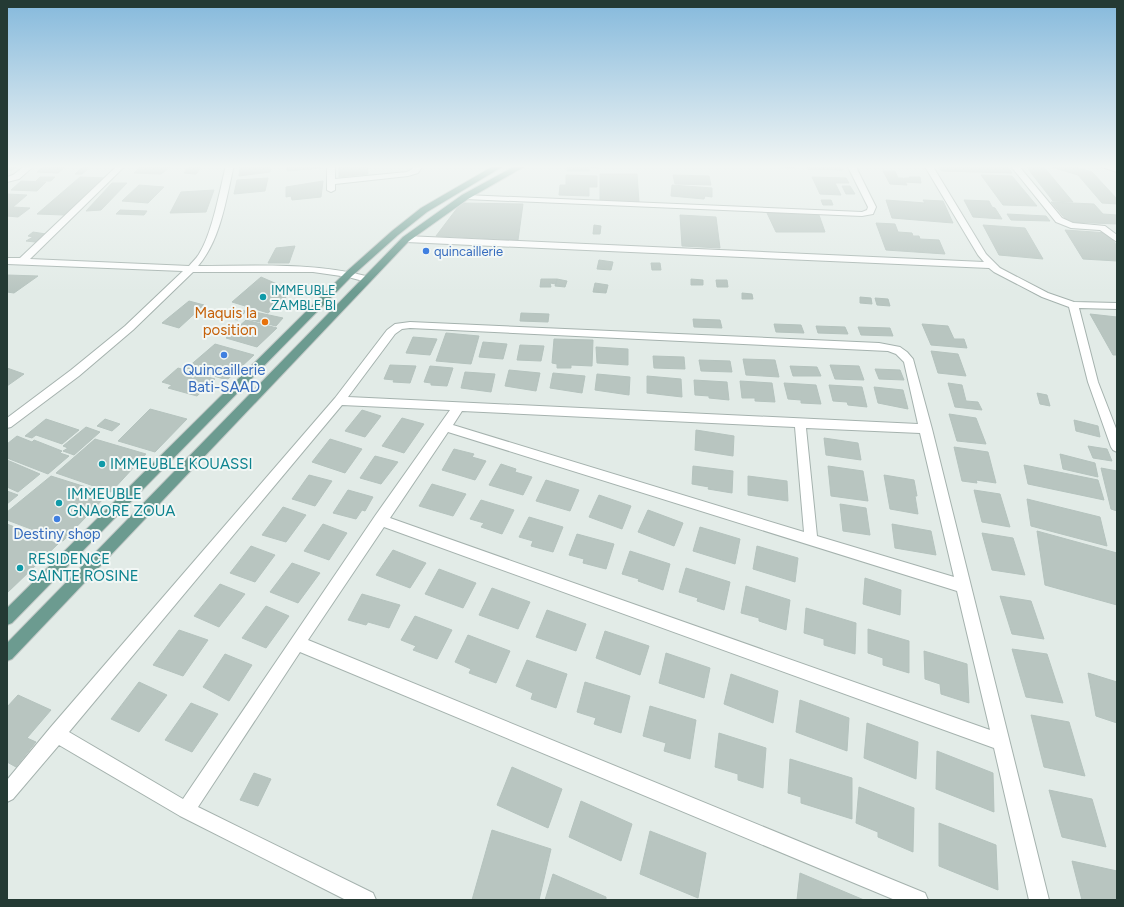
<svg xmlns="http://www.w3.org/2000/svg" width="1124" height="907" viewBox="0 0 1124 907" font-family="Figtree,sans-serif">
<rect width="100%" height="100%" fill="#e2ebe7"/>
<!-- building -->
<path fill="#b8c5c0" stroke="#b5c3be" d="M7,165h12l-7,5h-5z
M85,165h8l-11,9h-7z
M142,165h31l-12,9 -27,-1z
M190,165h13l-7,9 -12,-1z
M240,165h31l-1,7 -31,4z
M288,165h33v3l-34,3z
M339,165h28l1,9 -29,3z
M568,165h31v3l-10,-1v4h-22z
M779,165h23l1,1h-9v2l-14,-1z
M807,165h33l2,5 -34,-1z
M938,165h68l6,8 -70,-2z
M1025,165h44l23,7 25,27v5l-15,-1 -24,-28 -33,-10 -2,1 30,36 -20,-1z
M45,166l20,1 -7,6 -21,-1z
M883,171h12l3,7h5l4,7 -17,-1z
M600,174h37l2,28 -39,-1z
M566,175l31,1v11h-8v9l-30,-1 1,-10h6z
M673,175l36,1 2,9 -36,-1z
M981,175l31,1 25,30 -34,-1z
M40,177h15l-4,4h-15z
M80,177l26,1 -42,37 -27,-1z
M812,177l34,1 3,5h-14l6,12 -21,-1z
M909,177h11l1,6 -16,-1 -1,-4h6z
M268,178l-3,13 -31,3 3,-14z
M21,181l25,1 -9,9 -26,-1z
M323,181l-2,16 -29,3 -1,-4 -5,1v-10z
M112,183h15l-26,27 -15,1z
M139,185l25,2 -16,16 -26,-2z
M672,185l40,3v9l-7,-1 -1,3 -33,-3z
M842,186h8l5,8h-9z
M214,190l-8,22 -36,1 11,-21z
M7,194l20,1 -14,12 17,1 -12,9 -11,-1z
M821,200h10l2,5h-10z
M886,200l39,3 -2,-3 20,1 10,22 -61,-5z
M964,200l25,1 3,6 3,1 7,11 -29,-2z
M1051,202l43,2 9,10 14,1v9l-49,-2z
M461,203l62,1 -5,36 -82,-4z
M120,210l27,1 -3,4 -28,-1z
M767,213l52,2 6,17h-49z
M1007,214l39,2 4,5 -39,-1z
M680,215l36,2 4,31 -38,-2z
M876,223l19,1 3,8 14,1 1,3h6l1,3 19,1 6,14 -59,-4z
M594,225l7,1 -1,8h-7z
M983,225l42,3 18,31 -44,-4z
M1065,230l43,3 9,13v15l-34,-2z
M33,232l13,2 -11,8 -9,-1 7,-4 -5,-1z
M295,246l-6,17h-21l8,-15z
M599,260l14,2 -2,8 -14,-1z
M651,263h9l1,7h-9z
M7,275l31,1 -24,17 -7,-1z
M261,277l32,14 -25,22 -36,-11z
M541,279h16l-1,5 -6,-1 1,4h-11z
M557,279l10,2 -2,6 -10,-1z
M691,279l12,1v5h-12z
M716,280h11l1,7h-11z
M595,283l13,2 -2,8 -13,-1z
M742,293l10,1 1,5h-11z
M860,297l11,1 1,6 -12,-1z
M875,298l13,1 2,7 -13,-1z
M189,301l15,4 -25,23 -17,-5z
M238,310l8,1 -8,9 -8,-1z
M255,312l28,6 -7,8 -29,-7z
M521,313l28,1 -1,8 -28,-1z
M1090,314l27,3v38h-4z
M693,319l27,1 2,8 -28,-1z
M246,320l31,8 -20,19 -31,-9z
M774,324l27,1 3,8 -28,-1z
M922,324l26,2 6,13h10l3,9 -36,-3z
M816,326l29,1 3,7 -30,-1z
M858,327l32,1 3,8 -32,-1z
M446,333l33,3 -8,28 -35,-3z
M413,337l24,2 -7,16 -24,-2z
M554,339l39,1 -1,26 -21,-1v3h-14v-4l-5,-1z
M483,342l24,2 -4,15 -24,-2z
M215,344l39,11 -27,25 -40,-12z
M520,345l24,1 -3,15 -24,-1z
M596,347l32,2v16l-31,-2z
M931,351l27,3 8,22 -28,-3z
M653,356l31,1 1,12 -31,-1z
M743,359l32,1 4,17 -33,-2z
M699,360l31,1 2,11 -31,-1z
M390,365l26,1 -6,17 -17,-1 1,-2 -10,-1z
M830,365l29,1 5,14 -29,-1z
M430,366l23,2 -6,18 -16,-1v-2l-7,-1z
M790,366l27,1 4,9h-28z
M7,368l17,6 -17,12z
M178,368l37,11 -18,17 -29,-8 4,-3 -10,-3z
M875,369l25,1 4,10 -25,-1z
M509,370l31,3 -4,18 -31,-5z
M465,372l30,2 -4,18 -30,-4z
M553,373l32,3 -3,17 -32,-5z
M597,374l33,3 -1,18 -34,-5z
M647,376l34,3 1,18 -35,-4z
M694,380l33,2 2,18 -20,-2v-2l-14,-1z
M740,381l32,2 3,19 -20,-1v-3h-13z
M784,383l32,2 5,19 -20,-1v-3l-13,-1z
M948,383l14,2 4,16 12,1 4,8 -27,-3z
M829,385l33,2 5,20 -19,-2 -1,-3 -14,-1z
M874,387l29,3 5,19 -30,-6z
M1037,393l10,2 3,11 -10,-2z
M150,409l37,10 -32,33 -37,-11z
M362,410l19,6 -16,21 -20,-6z
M949,414l27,4 10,26 -29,-3z
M402,418l22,6 -20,29 -22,-7z
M46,419l33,11 -17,14 -26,-9 -4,3 -7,-2z
M105,419l15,5 -8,7 -15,-5z
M1074,420l24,6 2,11 -24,-6z
M86,427l14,5 -26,23 -11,-4 5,-3 -5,-2z
M696,430l38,6 -1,20 -38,-6z
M17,436l15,6 2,-2 28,11 -2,2 9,3 -21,18 -41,-16v-14z
M824,438l34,5 3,17 -35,-5z
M95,439l51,15 -35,38 -55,-19z
M330,439l32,10 -17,24 -33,-11z
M1088,446l19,3 5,12 -19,-3z
M954,447l34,5 8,31 -20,-3 1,3 -15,-2z
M454,449l20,5 -2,3 14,4 -11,19 -33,-10z
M1060,454l35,9 3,14 -35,-8z
M375,456l23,6 -17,22 -21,-6z
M7,460l33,14 -22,18 -11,-5z
M501,464l15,5 -1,3 17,5 -9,18 -34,-10z
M1024,465l74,15 6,20 -76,-16z
M693,466l40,5 -1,22 -24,-4 1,-2 -17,-3z
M828,466l35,5 5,30 -37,-5z
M1101,468l16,3v40l-6,-2z
M309,475l23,6 -17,25 -23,-7z
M884,475l30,5 3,16h-2l3,18 -28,-5z
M51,476l57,18 -45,47 -56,-21v-8z
M748,476l39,5 1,20 -40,-6z
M546,480l33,10 -9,21 -34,-10z
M432,484l34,10 -13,22 -34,-10z
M348,490l25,7 -8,14 -3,-1 -6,9 -23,-6z
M974,490l26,4 10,33 -28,-5z
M7,491l11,4 -11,9z
M599,495l32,11 -9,23 -33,-12z
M1027,499l73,18 7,29 -76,-20z
M481,500l33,10 -12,24 -21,-7 3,-4 -14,-4z
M840,504l26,4 4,27 -27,-4z
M283,507l23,8 -20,27 -24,-7z
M648,510l35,13 -9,23 -36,-14z
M529,517l34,10 -10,25 -22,-6 2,-5 -14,-4z
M7,524l51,20 -51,49z
M323,524l24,9 -18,27 -25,-9z
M892,524l39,7 5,24 -41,-7z
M700,527l40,12 -5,25 -42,-13z
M1037,531l80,22v52l-72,-20z
M982,533l31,5 12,37 -33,-5z
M577,534l37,10 -8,25 -23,-6 1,-4 -15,-4z
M251,546l24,9 -20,27 -25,-9z
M757,546l41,12 -3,24 -42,-13z
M393,550l33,13 -16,25 -34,-13z
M630,551l40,13 -7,26 -25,-9 1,-2 -17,-5z
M292,563l28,10 -22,30 -28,-11z
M686,568l44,14 -6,28 -27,-9 1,-3 -19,-6z
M439,569l37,14 -13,25 -38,-14z
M865,578l36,12 -1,25 -37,-11z
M220,584l25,10 -26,33 -25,-11z
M746,586l44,14 -4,30 -27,-9v-3l-18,-5z
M492,588l38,14 -12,27 -39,-14z
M362,594l38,11 -11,23 -21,-6 -2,3 -18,-5z
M1000,596l31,5 13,38 -32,-5z
M266,606l23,10 -23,32 -24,-10z
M806,608l50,15 -1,31 -31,-9v-6l-20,-6z
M547,610l39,14 -10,27 -40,-14z
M415,616l37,14 -15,29 -24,-9 3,-4 -15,-6z
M868,629l41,12v32l-26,-8v-7l-15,-5z
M179,630l29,10 -25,36 -30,-11z
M605,631l44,15 -9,29 -44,-17z
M468,635l42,16 -14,32 -27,-10 2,-4 -16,-7z
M1012,649l35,5 16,49 -37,-6z
M924,651l43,13 2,39 -28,-9 -1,-10 -15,-5z
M666,653l44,15 -6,30 -45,-15z
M225,654l27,11 -23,36 -26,-14z
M527,660l40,14 -11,34 -25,-9 2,-6 -17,-7z
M1088,673l29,9v41l-21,-7z
M731,674l47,17 -5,32 -49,-19z
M139,682l28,13 -28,37 -28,-13z
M585,682l45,14 -9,37 -27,-9 2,-6 -19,-6z
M18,695l33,15 -24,28 9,4 -20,25 -9,-5v-55z
M800,700l49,18 -2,33 -51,-19z
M191,703l27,11 -26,38 -27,-12z
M650,706l46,14 -6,39 -26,-8 2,-8 -23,-7z
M1031,715l38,7 16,54 -41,-9z
M867,723l51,19 -2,37 -52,-21z
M719,733l47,15 -3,40 -25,-8v-6l-23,-7z
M937,751l56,22 1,39 -58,-23z
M790,759l62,19v41l-51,-16v-6l-13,-4z
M512,767l50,22 -14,39 -51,-23z
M254,773l17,6 -13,27 -18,-6z
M859,787l55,21 -1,44 -35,-15v-5l-22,-9z
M1049,790l43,9 14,48 -44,-10z
M581,801l51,23 -11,37 -52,-24z
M939,823l57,22 2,45 -59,-24z
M492,830l59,19 -12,51h-67z
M650,831l56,22 -8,45 -58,-24z
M1072,861l45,10v29h-35z
M800,873l64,27h-67z
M553,874l53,23v3h-61z"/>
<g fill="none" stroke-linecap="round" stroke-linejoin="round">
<!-- minor casing -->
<g stroke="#a5b2ae" stroke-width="2">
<path id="minor" d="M26,165h9l-16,14 -12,3v-5l6,-2z
M118,165h8l-96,94 159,7c3,-4 7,-7 10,-12 13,-20 21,-64 27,-89h8c-8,34 -13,74 -36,101 58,0 116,-4 172,11l2,2 -5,3 -19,-5 -35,-5h-120l-60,58 -54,46 -68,51 -4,1v-10l64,-48 54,-44 58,-55 -176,-7v-6h13z
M327,165h8v14l72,-7 5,-3 3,-4h8l-5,8 -10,3 -73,8v6l-4,2 -4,-2z
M847,165h8l21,42 -3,7 -11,2 -397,-17 -4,-2 4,-2 397,17 5,-2 1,-3z
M924,165h8l54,89 14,14 48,25 26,9 43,1v6l-38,-1 19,74 19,49v21l-4,-2 -2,-3 -23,-65 -19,-75 -27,-10 -48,-25 -5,-4 -583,-26 -4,-3 4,-3 578,26 -6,-7z
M1010,165h8l44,53 11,5 32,3 12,9v7l-17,-12 -29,-2 -15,-6z
M1096,165h12l9,3v4z
M410,322l469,21 21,4 7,5 6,7 19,70 117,471h-20l-35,-152 -610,-221 -76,113 617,253 3,7h-33l-595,-248 -102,155 175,86 3,7h-30l-166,-84 -121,-71 -46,54 -6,3v-22l43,-52 285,-330 52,-68 8,-6zM410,328l478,23 8,3 8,8 14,62 -570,-27 47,-63 7,-5zM342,405l108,5 -75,106 -192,283 -114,-67zM462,411l333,16 9,105 -351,-107zM806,428l114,5 34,144 -137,-41zM448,432l509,159 33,139 -600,-212z"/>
</g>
<!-- major casing -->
<g stroke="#c2c8c6" stroke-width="2">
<path id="major" d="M495,165h10l-78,47 -29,23 -46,41 -340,347 -5,2v-17l339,-336 46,-41 29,-23z
M517,165h10l-59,34 -59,42 -397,418 -5,2v-18l396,-406 59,-42z"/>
</g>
<!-- minor -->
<use href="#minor" fill="#fff" fill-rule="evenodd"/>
<!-- major -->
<use href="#major" fill="#6c9b90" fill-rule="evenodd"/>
</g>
<!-- sky -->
<linearGradient id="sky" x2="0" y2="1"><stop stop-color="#85b9dc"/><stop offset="0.57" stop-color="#f2f6f4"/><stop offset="1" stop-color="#f2f6f4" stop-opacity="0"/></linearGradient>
<rect width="1124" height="292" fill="url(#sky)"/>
<!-- markers -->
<g fill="#3f7fe0" stroke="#f2f7f5" stroke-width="1.5">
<circle cx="426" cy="251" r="4"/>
<circle cx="224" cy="355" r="4"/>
<circle cx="57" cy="519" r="4"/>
</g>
<g fill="#0f9aa8" stroke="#f2f7f5" stroke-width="1.5">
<circle cx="263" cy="297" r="4"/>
<circle cx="102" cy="464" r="4"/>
<circle cx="59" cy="503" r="4"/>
<circle cx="20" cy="568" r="4"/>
</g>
<circle fill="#e8710a" stroke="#f2f7f5" stroke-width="1.5" cx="265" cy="322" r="4"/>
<g text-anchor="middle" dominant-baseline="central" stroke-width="4" stroke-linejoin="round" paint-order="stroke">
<!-- far-shop labels -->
<g font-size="13" fill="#366cbe" stroke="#f2f7f5" text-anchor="start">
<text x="434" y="251">quincaillerie</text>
</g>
<!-- far-culture labels -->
<g font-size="13" fill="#0d838f" stroke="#f2f7f5" text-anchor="start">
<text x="271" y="290">IMMEUBLE<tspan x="271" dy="15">ZAMBLE BI</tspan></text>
</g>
<!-- food labels -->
<g font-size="15" fill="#c56008" stroke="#f2f7f5" text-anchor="end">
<text x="257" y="313">Maquis la<tspan x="257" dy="17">position</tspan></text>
</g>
<!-- shop labels -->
<g font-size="15" fill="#366cbe" stroke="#f2f7f5">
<text x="224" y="370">Quincaillerie<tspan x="224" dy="17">Bati-SAAD</tspan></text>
<text x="57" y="534">Destiny shop</text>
</g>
<!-- culture labels -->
<g font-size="15" fill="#0d838f" stroke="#f2f7f5" text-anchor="start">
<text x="110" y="464">IMMEUBLE KOUASSI</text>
<text x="67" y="494">IMMEUBLE<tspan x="67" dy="17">GNAORE ZOUA</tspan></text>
<text x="28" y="559">RESIDENCE<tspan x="28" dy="17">SAINTE ROSINE</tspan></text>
</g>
</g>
<!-- border -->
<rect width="1124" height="907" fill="none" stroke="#243a34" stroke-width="16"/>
</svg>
